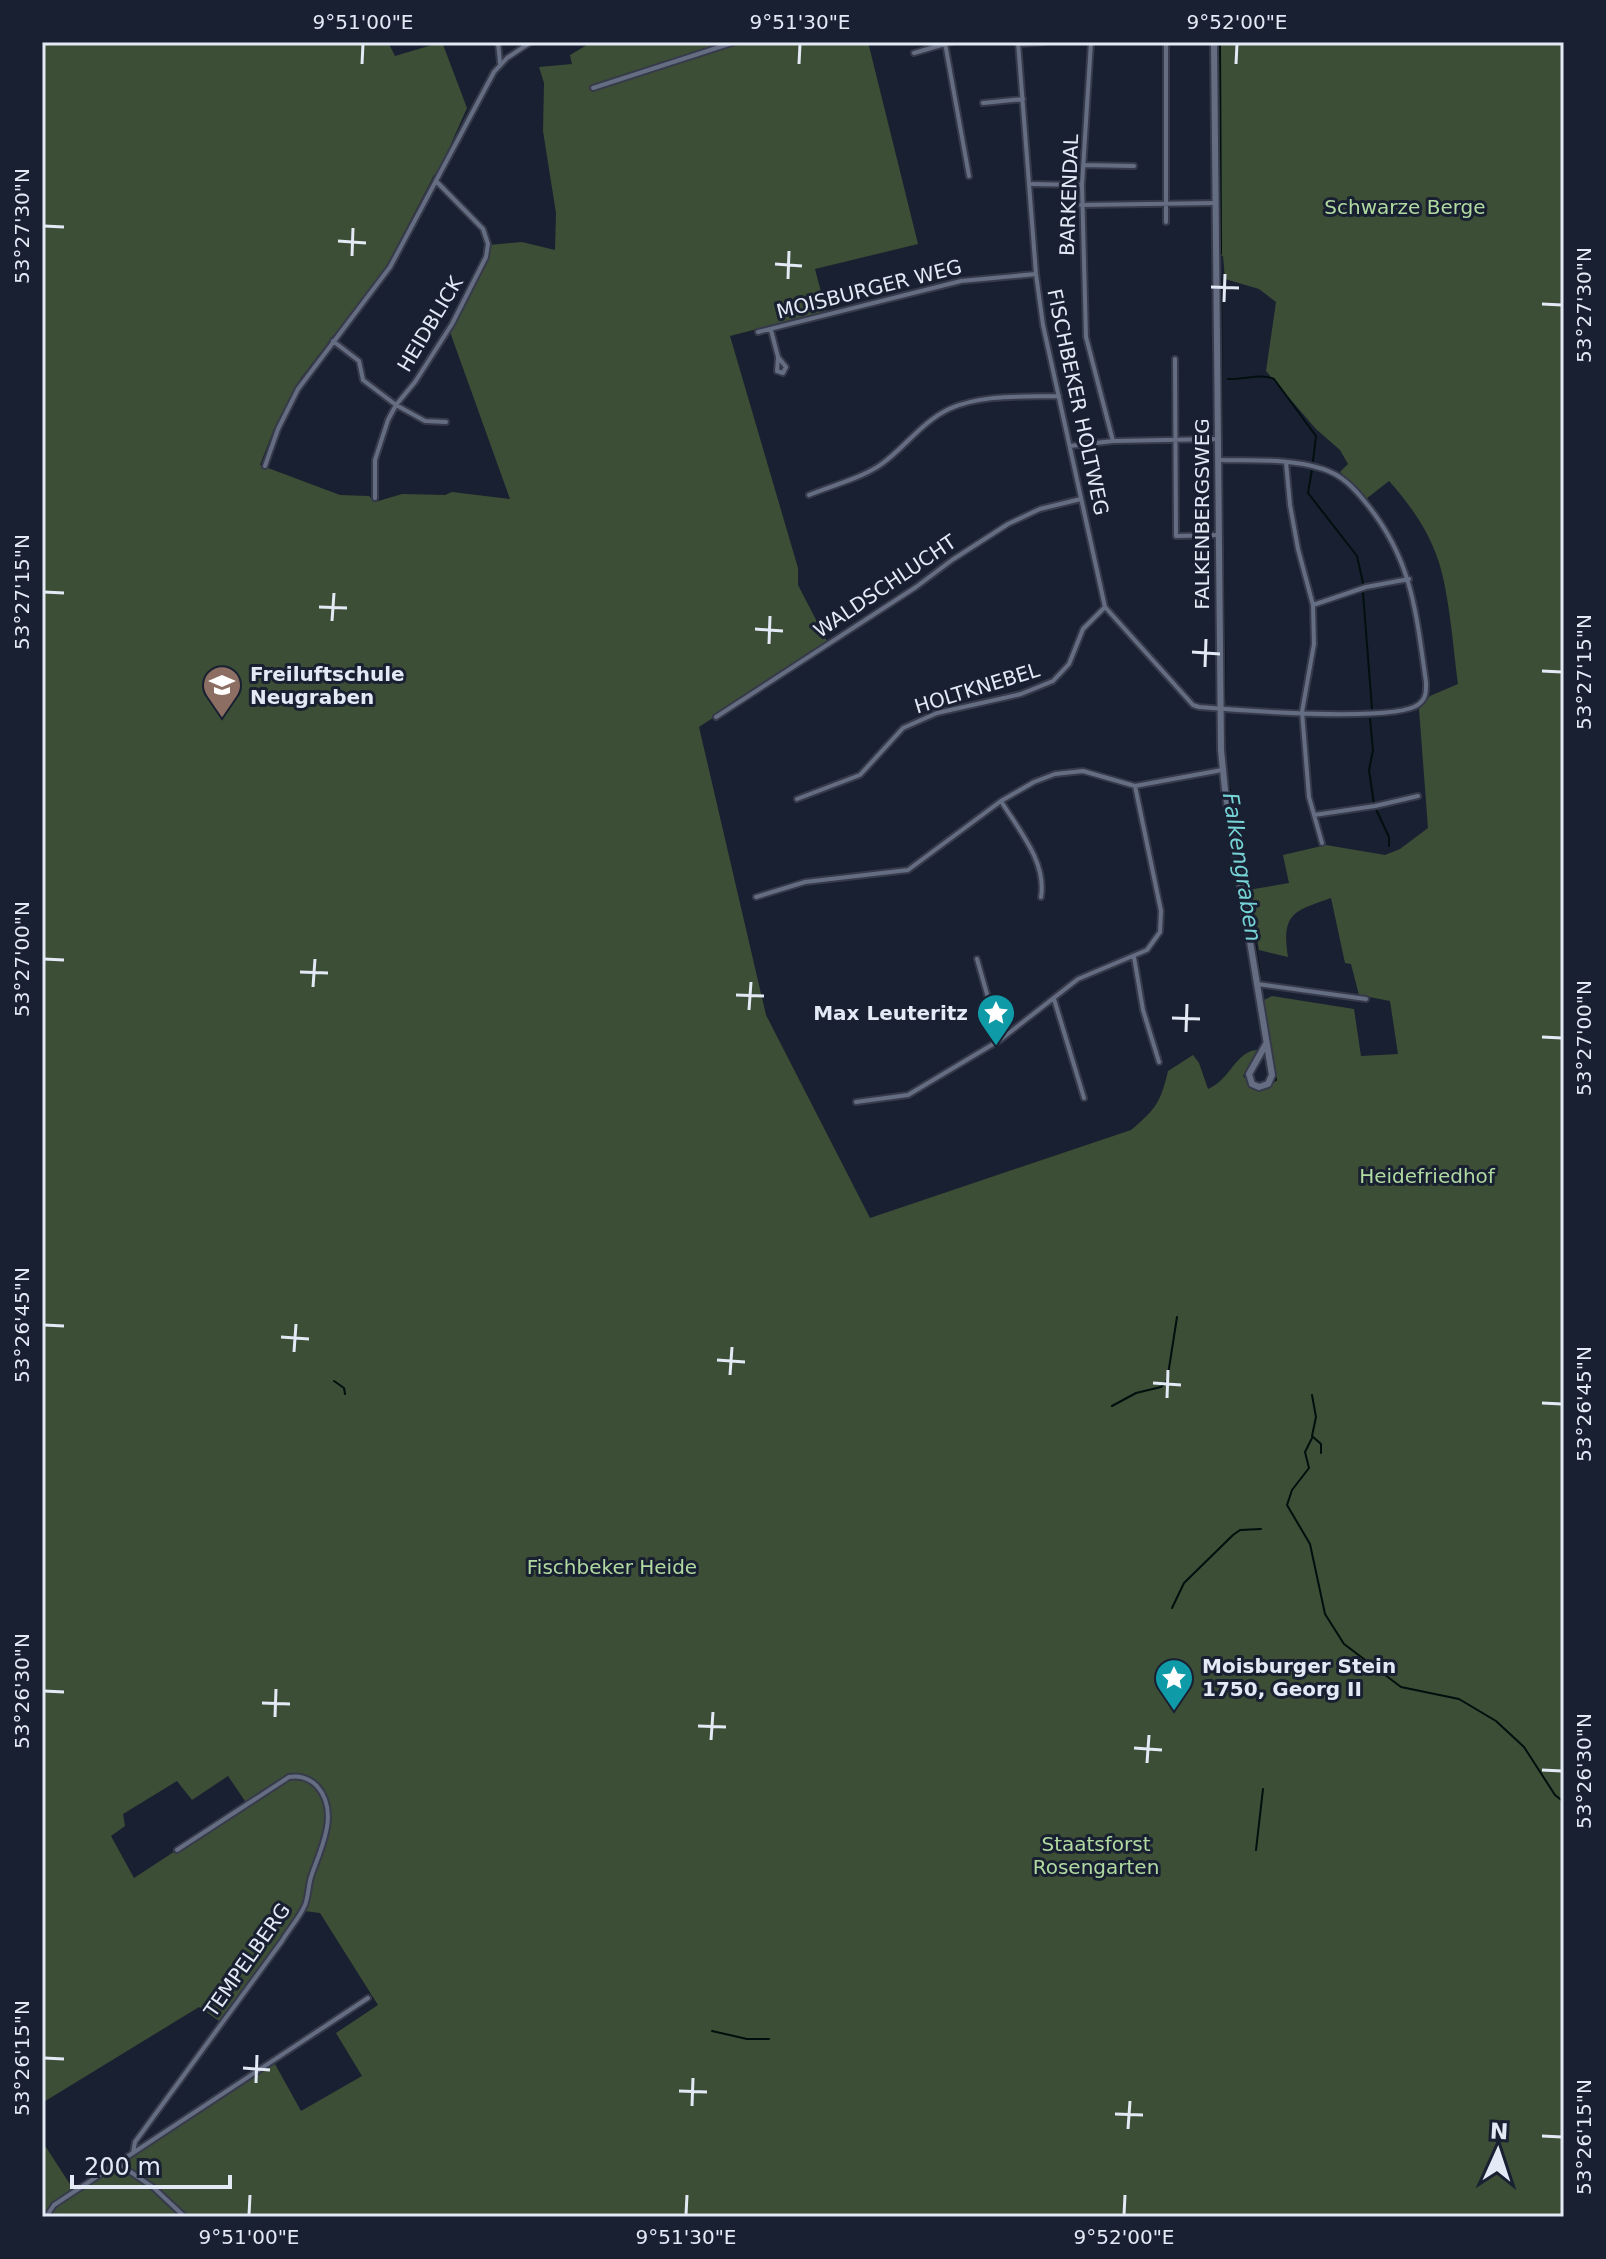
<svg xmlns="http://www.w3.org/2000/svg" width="1606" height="2259" viewBox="0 0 1606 2259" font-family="'DejaVu Sans',sans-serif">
<rect width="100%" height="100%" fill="#192031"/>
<!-- green -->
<path fill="#3c4e35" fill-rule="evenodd" d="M42,42h346l7,14 47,-14 25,66 -29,65 -4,2 -47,91 -86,112 -27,51 -14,36 80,30 29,1 6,6 27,-8 43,1 7,-3 58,7 -60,-167 33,-62 6,-25 33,-3 33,8 1,-37 -13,-82 1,-48 -5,-16 33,-3 -2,-9 22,-13h276l50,202 -103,25 11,42 -96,25 68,232v17l30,58 -129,84 67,288 104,203 261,-88c24,-20 30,-28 37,-59l25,-16 6,8 9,26c22,-9 28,-38 49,-39l-14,26 11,12 9,2 13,-9 -14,-80 10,-5 82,13 7,47 37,-2 -8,-53 -31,-6 -8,-31 -6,-1 -14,-65c-37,13 -50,15 -43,59l-29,-7 -11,-60 41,-7 -6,-28 43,-10 59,10 15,-6 28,-21 -9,-119 11,-13 28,-12c-5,-37 -9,-97 -22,-130 -10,-27 -28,-52 -47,-73l-23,18 -26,-27 8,-8 -8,-14 -24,-21 -50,-58 10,-69 -17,-13 -34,-10 -2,-23 -4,-1 -3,-213h348v2175h-1522v-76l33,51 200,-128 26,47 61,-35 -26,-43 42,-28 -58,-92 -16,-2 -20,30 -5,3 -60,77 -20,-14 -157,96zM228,1776l19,28 -113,74 -23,-42 14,-10 -2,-12 54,-33 15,19z"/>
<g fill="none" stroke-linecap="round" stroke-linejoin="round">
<!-- stream -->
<path stroke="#010f0f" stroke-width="2" d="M1220,42l1,212
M1221,277l1,175
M1228,379c15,1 33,-6 46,0l42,57 -3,25
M1312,469l-4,24 49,63 6,27
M1222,472l3,227
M1363,593l9,116
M1370,719l3,31 -4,20 5,34
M1225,743v-23
M1225,762l35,212
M1375,807l14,30v9
M1262,994l14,86
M334,1381l10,7 1,6
M1312,1395l4,22 -4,19 9,8v9
M1112,1406l24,-13 25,-6 6,-6 10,-64
M1312,1438l-7,14 4,16 -17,22 -5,15 23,39 15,70 19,30 57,43 58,12 37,22 28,26 31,48 9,7
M1172,1608l12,-25 49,-48 7,-5 21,-1
M1256,1850l7,-61
M712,2031l35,8h22"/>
<!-- minor casing -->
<g stroke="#363a4a" stroke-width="8">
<path id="minor" d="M498,42l2,21
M1018,42l18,232 7,51 62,282 88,98 6,2c37,3 198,16 220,-3 8,-6 7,-14 7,-22 -10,-70 -14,-123 -60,-179 -12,-15 -24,-28 -43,-34 -33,-11 -70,-8 -105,-9
M1091,42l-9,143 4,152 27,104
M1166,42v180
M945,43l24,133
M1019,44l25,-2
M914,53l38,-11
M593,88l142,-46
M983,103l40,-4
M1083,165l51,1
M1032,184l50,1
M1081,205l134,-2
M771,330l7,27 8,10 -3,6 -6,-2 1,-14
M758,332l203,-51 75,-7
M333,341l26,20 4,19 33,25 29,16 21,1
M1175,359l1,177 42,-1
M1070,446l43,-5 105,-2
M1286,462l4,43 8,44 15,56 1,39 -12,68 7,85 13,46
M265,466l13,-37 20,-40 92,-122 104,-195 13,-14 24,-16
M809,495c24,-10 54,-17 74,-32 23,-17 39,-41 66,-54 33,-15 74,-12 110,-13
M375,498v-38l13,-40 8,-15 19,-23 37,-58 34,-67 2,-13 -5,-15 -47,-48
M1313,605l53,-18 43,-8
M716,717l200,-130 36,-27 56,-36 32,-15 41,-10
M797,799l63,-24 43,-47 34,-15 84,-19 32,-13 16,-17 14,-35 22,-22
M1001,801c17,28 46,61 40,96
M1314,815l61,-9 43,-10
M756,897l49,-15 103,-12 93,-69 33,-19 21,-8 28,-3 52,15 87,-16
M1134,957l9,53 16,52
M977,959l23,81
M1257,984l109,15
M1054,999l30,99
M856,1102l52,-7 92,-55 78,-61 69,-29 13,-18 1,-21 -26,-125
M133,2153l2,-11 147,-201c7,-12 18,-24 23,-36 4,-10 3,-21 7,-31 9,-26 28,-62 5,-88 -8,-8 -17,-11 -28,-9l-112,73
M119,2164l35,24 31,29
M46,2217l8,-12 314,-207"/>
</g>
<!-- tertiary casing -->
<g stroke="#363a4a" stroke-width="10">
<path id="tertiary" d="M1214,42l7,708 4,40 47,285 -4,9 -9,3 -7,-3 -3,-10 17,-30"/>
</g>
<!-- minor -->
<use href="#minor" stroke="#656d82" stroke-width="4"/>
<!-- tertiary -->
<use href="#tertiary" stroke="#656d82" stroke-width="6"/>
</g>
<!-- ticks -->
<path fill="none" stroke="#e4e9f6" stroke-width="3" d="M362,64l1,-20M799,64l1,-20M1236,64l1,-20M44,226l20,1M338,241l28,2M352,256l1,-28M775,264l27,2M788,279l1,-28M1211,287l28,1M1224,302l1,-28M1542,304l20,1M44,592l20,1M319,607l28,1M332,621l2,-28M755,629l28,2M769,644l1,-28M1192,652l28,2M1205,667l1,-28M1542,671l20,1M44,959l20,1M300,972l28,1M313,987l2,-28M736,995l28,1M749,1010l2,-28M1172,1018l28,1M1186,1032l1,-28M1542,1037l20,1M44,1325l20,1M281,1337l28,2M294,1352l2,-28M717,1360l28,2M730,1375l2,-28M1153,1383l28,2M1167,1398l1,-28M1542,1403l20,1M44,1691l20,1M262,1703l28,1M275,1717l1,-28M698,1726l28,1M711,1740l2,-28M1134,1748l28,2M1147,1763l2,-28M1542,1770l20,1M44,2058l20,1M243,2068l27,2M256,2083l1,-28M679,2091l28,1M692,2106l1,-28M1115,2114l28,1M1128,2129l2,-28M1542,2136l20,1M249,2215l1,-20M686,2215l1,-20M1124,2215l1,-20"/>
<!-- icons -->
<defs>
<g id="school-pin" transform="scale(2)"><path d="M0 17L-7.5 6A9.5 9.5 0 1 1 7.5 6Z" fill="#8d6e63" stroke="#192031"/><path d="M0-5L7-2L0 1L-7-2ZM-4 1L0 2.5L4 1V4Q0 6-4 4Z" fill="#fff"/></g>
<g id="sight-pin" transform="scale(2)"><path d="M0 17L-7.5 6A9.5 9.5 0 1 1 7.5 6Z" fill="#0f9aa8" stroke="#192031"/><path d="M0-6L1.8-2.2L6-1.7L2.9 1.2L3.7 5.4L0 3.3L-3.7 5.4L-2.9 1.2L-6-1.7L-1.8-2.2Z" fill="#fff"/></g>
</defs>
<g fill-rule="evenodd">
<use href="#school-pin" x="222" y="685"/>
<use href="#sight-pin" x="996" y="1013"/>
<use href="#sight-pin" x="1174" y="1678"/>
</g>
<g text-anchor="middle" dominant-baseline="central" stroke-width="6" stroke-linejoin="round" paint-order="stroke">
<!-- street labels -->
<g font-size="20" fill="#e4e9f6" stroke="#192031">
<text transform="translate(1069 195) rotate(-88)">BARKENDAL</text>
<text transform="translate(869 289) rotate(-14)">MOISBURGER WEG</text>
<text transform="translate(430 324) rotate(-59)">HEIDBLICK</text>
<text transform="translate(1078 402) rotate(78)">FISCHBEKER HOLTWEG</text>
<text transform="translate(1202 514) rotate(-90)">FALKENBERGSWEG</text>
<text transform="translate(885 586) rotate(-34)">WALDSCHLUCHT</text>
<text transform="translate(977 688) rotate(-17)">HOLTKNEBEL</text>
<text transform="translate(247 1960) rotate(-55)">TEMPELBERG</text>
</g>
<!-- park labels -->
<g font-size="20" fill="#b1daa1" stroke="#192031">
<text x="1405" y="207">Schwarze Berge</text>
<text x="1427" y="1176">Heidefriedhof</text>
<text x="612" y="1567">Fischbeker Heide</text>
<text x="1096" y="1844">Staatsforst<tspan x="1096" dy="23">Rosengarten</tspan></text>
</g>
<!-- poi labels -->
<g font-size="20" font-weight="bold" fill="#e4e9f6" stroke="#192031" text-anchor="start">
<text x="250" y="674">Freiluftschule<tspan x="250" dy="23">Neugraben</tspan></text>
<text x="968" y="1013" text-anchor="end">Max Leuteritz</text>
<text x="1202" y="1666">Moisburger Stein<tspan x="1202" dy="23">1750, Georg II</tspan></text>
</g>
<!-- water labels -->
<g font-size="22" font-style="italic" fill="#76d3d6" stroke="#192031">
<text transform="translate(1242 867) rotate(81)">Falkengraben</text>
</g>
</g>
<!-- border -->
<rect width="1606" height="2259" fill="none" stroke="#192031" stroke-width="88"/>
<!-- north arrow -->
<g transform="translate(1498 2151) rotate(3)" stroke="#192031" stroke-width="6" paint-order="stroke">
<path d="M0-6L14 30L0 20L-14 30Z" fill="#e4e9f6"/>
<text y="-12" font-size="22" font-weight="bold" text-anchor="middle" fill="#e4e9f6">N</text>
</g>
<!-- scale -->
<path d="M72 2175v12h158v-12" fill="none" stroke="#e4e9f6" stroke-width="4"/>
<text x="84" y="2175" font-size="24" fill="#e4e9f6" stroke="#192031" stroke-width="6" paint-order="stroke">200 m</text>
<rect x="44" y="44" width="1518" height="2171" fill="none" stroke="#e4e9f6" stroke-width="3"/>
<g font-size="20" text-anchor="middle" fill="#e4e9f6">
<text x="363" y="29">9°51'00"E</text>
<text x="800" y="29">9°51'30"E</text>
<text x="1237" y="29">9°52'00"E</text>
<text transform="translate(22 226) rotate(-90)" y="7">53°27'30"N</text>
<text transform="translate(1584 305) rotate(-90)" y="7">53°27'30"N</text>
<text transform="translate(22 592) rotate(-90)" y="7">53°27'15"N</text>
<text transform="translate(1584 672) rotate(-90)" y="7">53°27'15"N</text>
<text transform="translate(22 959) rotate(-90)" y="7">53°27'00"N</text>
<text transform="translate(1584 1038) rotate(-90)" y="7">53°27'00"N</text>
<text transform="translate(22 1325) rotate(-90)" y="7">53°26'45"N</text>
<text transform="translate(1584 1404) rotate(-90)" y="7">53°26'45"N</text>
<text transform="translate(22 1691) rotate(-90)" y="7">53°26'30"N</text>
<text transform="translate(1584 1771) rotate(-90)" y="7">53°26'30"N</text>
<text transform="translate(22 2058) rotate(-90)" y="7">53°26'15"N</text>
<text transform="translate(1584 2137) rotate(-90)" y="7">53°26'15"N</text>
<text x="249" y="2244">9°51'00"E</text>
<text x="686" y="2244">9°51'30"E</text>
<text x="1124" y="2244">9°52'00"E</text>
</g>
</svg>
